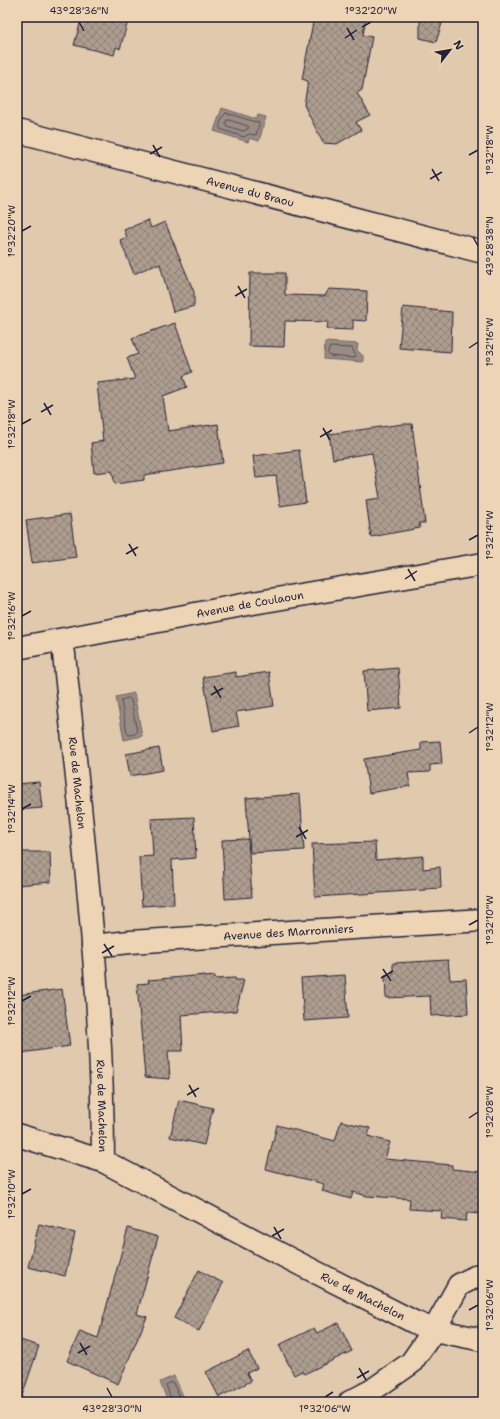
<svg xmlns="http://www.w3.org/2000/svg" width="500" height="1419" viewBox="0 0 500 1419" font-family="'Shantell Sans',sans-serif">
<defs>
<pattern id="building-cross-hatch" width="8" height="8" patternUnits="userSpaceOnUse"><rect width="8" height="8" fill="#ae9d8f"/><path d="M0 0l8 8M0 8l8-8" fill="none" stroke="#8d8076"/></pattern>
</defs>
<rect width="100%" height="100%" fill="#e0c9ad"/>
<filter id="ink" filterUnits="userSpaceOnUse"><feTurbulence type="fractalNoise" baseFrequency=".025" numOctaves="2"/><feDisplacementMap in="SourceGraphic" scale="8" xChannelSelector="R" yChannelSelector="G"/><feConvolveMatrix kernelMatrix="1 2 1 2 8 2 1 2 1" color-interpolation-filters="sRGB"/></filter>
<g filter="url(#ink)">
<!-- water -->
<path fill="#9a8c83" stroke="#6a6266" d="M222,108l34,11 2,-4 8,2 -7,24 -9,-3 -2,4 -34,-11z
M325,342l33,2 -1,6 6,6v6l-39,-3z
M134,693l8,43 -18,4 -8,-43z
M174,1376l12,26h-18l-8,-20z"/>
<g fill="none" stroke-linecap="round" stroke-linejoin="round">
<!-- shore -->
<path stroke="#524c58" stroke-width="1" d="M226,113l33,10v2l-3,10 -7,-1 -5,3 -24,-8c-1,-4 2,-13 6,-16z
M227,120h2l19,6 1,2 -6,3 -16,-5 -1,-2z
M330,347l22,1 4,8 -2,2 -24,-2 -2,-2z
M129,698l2,2 6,32 -2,2 -6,1 -2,-2 -6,-32 1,-1z
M172,1402l-6,-17 5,-3 2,1 9,19"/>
</g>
<!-- building -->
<path fill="url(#building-cross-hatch)" stroke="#22223b" d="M82,17h41l-1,3 6,1 -8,28 -4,-2 -2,8 -40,-10z
M314,17h52l-3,18 9,2 -10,53 -5,3 13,22 -14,7 5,8 -24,14 -14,-1 -19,-38 4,-24 -6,-2z
M420,17h24l-8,25 -16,-4z
M148,220l3,8 14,-6 29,70v14l-21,6 -13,-48 -3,2 -1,-2 -22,10 -14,-34 7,-3 -3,-7z
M250,273h35v22l40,1 4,-7 38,2 -1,30 -13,-1v10l-26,-1 1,-7 -43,-1 -1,26 -35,-1z
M403,307l49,5 -1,40 -52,-4z
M175,323l17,49 -9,4 4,11 -24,9 5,35 50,-7 5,39 -79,12v5l-29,4 -3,-13 -18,2 -3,-30 12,-2 -6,-58 38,-4 -8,-21 11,-4 -6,-16z
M403,424h9l13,99h-6l1,5 -49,9 -5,-37 14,-2 -8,-45 -39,6 -4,-25z
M299,450l7,52 -26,4 -4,-30 -20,2 -3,-22z
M70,514l6,43 -44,6 -6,-43z
M398,668l3,40 -34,3 -3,-40z
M236,672v5l33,-5 5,34 -38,6 3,14 -26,5 -10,-54z
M440,741l2,23 -12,1v7l-22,1 2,13 -41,7 -5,-34 57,-9v-8z
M159,748l4,22 -33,6 -4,-22z
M39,782l3,26 -25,2v-26z
M300,794l4,56 -54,3 -4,-55z
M194,817l2,41 -24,2 2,44 -32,2 -3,-49 14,-1 -2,-37z
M248,839l4,58 -27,2 -3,-59z
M375,842l1,18 47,-4v13l17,-2 1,21 -16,1v1l-110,7 -3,-53z
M17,852h33l1,30 -34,3z
M448,960l2,20 16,-1 2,35 -37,2 -1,-20 -44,2 -1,-23h8v-12z
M205,975v2l10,-1v3l20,-1 1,2h8l-8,31 -55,4 2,36h-15l2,28 -25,-2 -8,-93 12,-1 -1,-3z
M345,975l3,43 -44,3 -3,-43z
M62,989l8,57 -49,7 -4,-37v-21z
M179,1100l34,8 -9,37 -34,-8z
M341,1121l29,7 -2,8 22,6 -5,17 67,6v4l31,3v42l-16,-1 -1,8 -25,-2 1,-8 -33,-2 1,-10 -43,-3 -14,-4 -2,7 -29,-8 2,-7 -58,-15 11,-44 58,16z
M39,1224l36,9 -10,43 -37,-9z
M128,1228l30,9 -21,77 10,3 -29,67 -51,-23 13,-30 18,7z
M199,1270l24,13 -24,48 -25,-13z
M338,1323l14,28 -48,23 -2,-3 -8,4 -15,-30 35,-17 3,5z
M17,1339l22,7 -19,56 -3,-1z
M248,1351l9,17 -10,5 4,8 -32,16 -13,-25z"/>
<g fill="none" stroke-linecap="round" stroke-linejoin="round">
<!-- street casing -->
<g stroke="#22223b" stroke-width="25">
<g id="street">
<path id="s1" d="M17,131l466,121"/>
<path id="s2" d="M61,640l3,14c17,168 39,337 39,507l183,96 128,65 20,8 -23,33 -40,28 -21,11"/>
<path id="s3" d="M17,648l236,-45 230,-39"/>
<path id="s4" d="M93,946l37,-4 353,-22"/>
<path d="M17,1135l86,26"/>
<path d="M483,1273l-24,12 -25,45 49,10"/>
</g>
</g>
<!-- street -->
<use href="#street" stroke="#ecd4b4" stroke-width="22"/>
</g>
</g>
<!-- ticks -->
<path fill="none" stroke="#22223b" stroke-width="1.5" d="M79,22l5,9M362,27l9,-5M347,28l7,12M345,38l12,-8M153,145l7,12M150,154l12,-7M469,155l9,-5M432,169l7,12M430,179l12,-7M22,231l9,-5M473,237l5,9M238,286l7,12M235,296l12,-7M469,348l9,-6M44,403l7,12M41,412l12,-7M22,424l9,-5M323,428l7,12M320,437l12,-7M469,540l9,-5M129,544l7,12M126,554l12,-7M408,569l7,12M405,579l12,-8M22,616l9,-5M214,686l7,12M211,695l12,-7M469,733l9,-6M22,809l9,-5M299,827l7,12M296,837l12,-7M469,925l9,-5M104,944l8,12M102,953l12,-7M383,969l8,12M381,978l12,-7M22,1001l9,-5M189,1085l7,12M187,1095l12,-7M469,1118l9,-6M22,1194l9,-5M274,1227l7,12M272,1236l12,-7M469,1310l9,-5M80,1343l7,12M78,1353l12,-7M359,1368l7,12M357,1378l12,-7M107,1388l5,9M325,1397l8,-5"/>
<g text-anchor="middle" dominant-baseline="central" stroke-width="3.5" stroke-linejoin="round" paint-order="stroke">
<!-- street labels -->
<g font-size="11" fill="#22223b" stroke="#ecd4b4">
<text stroke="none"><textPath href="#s1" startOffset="241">Avenue du Braou</textPath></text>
<text stroke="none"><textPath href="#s3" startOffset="237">Avenue de Coulaoun</textPath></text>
<text stroke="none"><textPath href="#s2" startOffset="144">Rue de Machelon</textPath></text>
<text stroke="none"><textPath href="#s4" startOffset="196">Avenue des Marronniers</textPath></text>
<text stroke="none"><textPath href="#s2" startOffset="468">Rue de Machelon</textPath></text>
<text stroke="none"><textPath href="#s2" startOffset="816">Rue de Machelon</textPath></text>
</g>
</g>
<!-- margin -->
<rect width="500" height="1419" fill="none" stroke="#ecd4b4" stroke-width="44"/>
<!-- north arrow -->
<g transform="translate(450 50) rotate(59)" stroke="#ecd4b4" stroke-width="3" paint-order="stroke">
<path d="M0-3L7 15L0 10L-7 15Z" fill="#22223b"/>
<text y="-6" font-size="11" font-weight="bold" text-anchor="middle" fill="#22223b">N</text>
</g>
<rect x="22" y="22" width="456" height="1375" fill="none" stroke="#22223b" stroke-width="1.5"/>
<g font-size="10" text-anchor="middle" fill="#22223b">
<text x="79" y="14">43°28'36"N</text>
<text x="371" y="14">1°32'20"W</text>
<text transform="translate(489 150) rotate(-90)" y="4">1°32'18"W</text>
<text transform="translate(11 231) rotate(-90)" y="4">1°32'20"W</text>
<text transform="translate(489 246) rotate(-90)" y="4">43°28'38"N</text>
<text transform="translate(489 342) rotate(-90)" y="4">1°32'16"W</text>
<text transform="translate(11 424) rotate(-90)" y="4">1°32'18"W</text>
<text transform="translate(489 535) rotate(-90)" y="4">1°32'14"W</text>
<text transform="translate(11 616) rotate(-90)" y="4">1°32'16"W</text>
<text transform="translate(489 727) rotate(-90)" y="4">1°32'12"W</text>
<text transform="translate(11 809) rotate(-90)" y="4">1°32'14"W</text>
<text transform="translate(489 920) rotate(-90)" y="4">1°32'10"W</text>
<text transform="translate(11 1001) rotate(-90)" y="4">1°32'12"W</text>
<text transform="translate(489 1112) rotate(-90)" y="4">1°32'08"W</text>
<text transform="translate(11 1194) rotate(-90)" y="4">1°32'10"W</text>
<text transform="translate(489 1305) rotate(-90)" y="4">1°32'06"W</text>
<text x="112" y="1412">43°28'30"N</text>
<text x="325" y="1412">1°32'06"W</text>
</g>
</svg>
